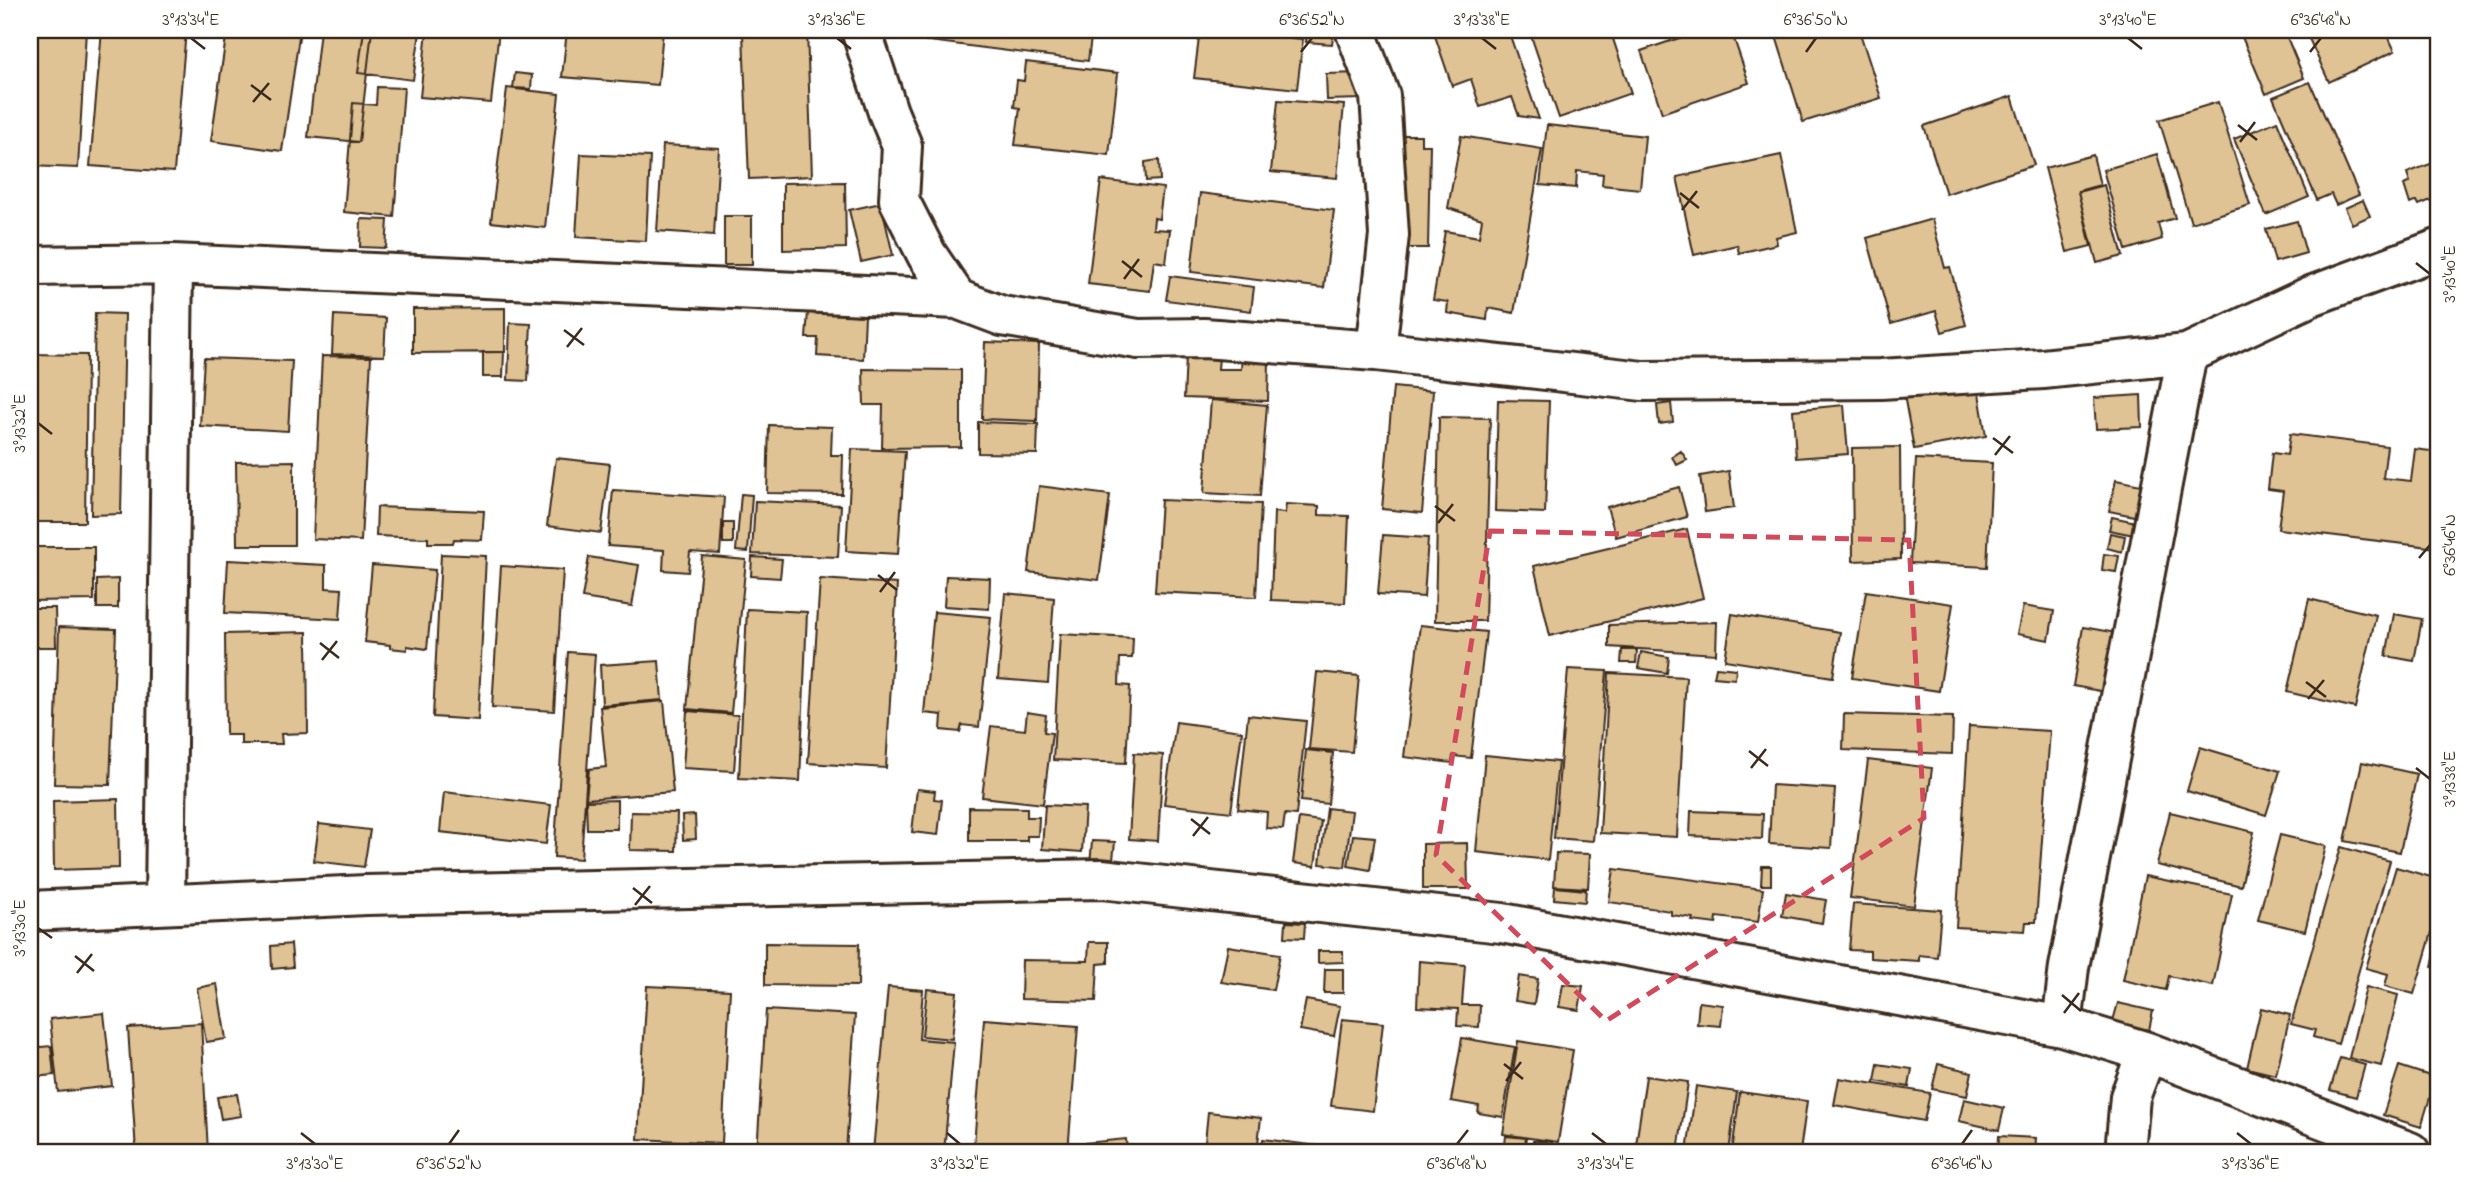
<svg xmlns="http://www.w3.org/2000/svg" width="2468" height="1182" viewBox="0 0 2468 1182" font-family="'Indie Flower',sans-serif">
<rect width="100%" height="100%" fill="#fff"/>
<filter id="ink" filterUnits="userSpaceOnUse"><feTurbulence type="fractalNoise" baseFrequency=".0143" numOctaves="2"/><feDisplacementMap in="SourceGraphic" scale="14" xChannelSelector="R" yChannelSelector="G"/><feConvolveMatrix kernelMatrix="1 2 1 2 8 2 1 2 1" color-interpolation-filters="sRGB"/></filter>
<g filter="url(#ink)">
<!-- building -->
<path fill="#dfc394" stroke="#3b2a1e" stroke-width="2" d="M35,30h51l-8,138 -48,-2z
M102,30h84l-12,142 -84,-6z
M227,30h73l-18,121 -71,-10z
M320,30h52l-13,112 -51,-5z
M364,30h39l17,2 -7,48 -55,-7z
M427,30h72l-8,73 -71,-6z
M567,30h96l-5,55 -96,-8z
M807,30l5,146 -63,3 -6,-146z
M898,30h194l-4,31 -191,-24z
M1200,30l103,9 -6,50 -103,-11z
M1251,30h39v4z
M1307,30h27l-2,14 -26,-2z
M1433,30h75l31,89 -20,-3 -7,-19 -32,10 -9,-28 -19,7z
M1529,30h62l2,5 17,-5 21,63 -72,25z
M1703,30h28l18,53 -87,30 -21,-62z
M1774,30h85l22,68 -78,24z
M2239,30h45l20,48 -38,16z
M2305,30h80l10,21 -66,31z
M1026,62l92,11 -9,82 -94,-10 5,-37 -6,-1 3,-27 7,1z
M515,73l17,2 -1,14 -18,-1z
M1362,73v26l-35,1 -1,-26z
M2310,82l49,113 -23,10 -5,-11 -14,6 -44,-103z
M377,87l27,1 -10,129 -50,-5 9,-109 23,2z
M507,88l52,6 -14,134 -54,-6z
M2012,96l22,69 -88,29 -22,-68z
M1278,100l66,5 -7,73 -66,-6z
M2218,102l32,103 -59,18 -32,-103z
M2277,121l32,76 -43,18 -32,-76z
M1547,125l98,11 -5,53 -38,-4 1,-11 -26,-3 -1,17 -36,-3z
M1400,135h21v10h9l-2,103h-30z
M1461,136l81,13 -28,164 -26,-5 -1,12 -40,-7 1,-11 -15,-2 12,-69 34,6 3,-18 -34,-11z
M663,145l56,3 -5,87 -57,-4z
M581,154l69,3 -4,84 -70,-4z
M2157,154l18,64 -17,5 4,16 -36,11 -23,-80z
M1781,155l16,77 -21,5 1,7 -38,9 -2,-8 -43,10 -17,-78z
M2093,155l7,30 -22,6 13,55 -24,6 -22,-84z
M1159,160l1,20 -14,1 -1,-19z
M2438,161v36l-19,8 -2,-4 -7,3 -6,-19 6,-3 -3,-9z
M1101,180l62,8 -4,31 -5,-1 -1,11 17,1 -4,33 -12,-2 -4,30 -62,-7z
M845,182l1,66 -63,2v-67z
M2104,185l19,71 -26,7 -19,-71z
M1200,193l134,17 -10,78 -133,-16z
M2363,200l7,16 -18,8 -7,-16z
M881,203l12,52 -32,7 -12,-52z
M724,216h28v49h-28z
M361,219l27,1 -2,28 -26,-1z
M1932,219l13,49 5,-1 16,58 -24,7 -6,-21 -45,13 -24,-86z
M2297,221l9,32 -31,9 -9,-33z
M1170,276l84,11 -3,24 -85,-11z
M505,308v44l-92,1v-44z
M808,312l57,4 -2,43 -46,-3 1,-18h-12z
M95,313l30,1 -4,200 -30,1z
M334,315l52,3 -2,38 -52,-2z
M510,323l21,1 -3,57 -20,-1z
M985,342l54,2 -2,77 -55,-2z
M483,352h21l-1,25h-20z
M30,354l57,1 -2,167h-55z
M322,356l49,1 -10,184 -48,-2z
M1186,356l33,1 -1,12h23l1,-11 27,2 -1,41 -84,-3z
M204,358l88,3 -4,70 -88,-5z
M863,369l98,1v77l-79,1 1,-43h-19z
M1977,381l9,55 -72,13 -10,-54z
M1393,387l40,4 -11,122 -40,-4z
M2141,395l1,32 -46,2 -2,-31z
M1211,400l56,5 -7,91 -56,-3z
M1498,400l51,1 -4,112 -50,-2z
M1671,403l2,19 -14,2 -2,-19z
M1844,405l4,49 -52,4 -3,-48z
M1439,417l51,1 -5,203h-50z
M978,422l60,2 -1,30 -59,-1z
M769,425l63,2 -1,28h12l-1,39 -75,-1z
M2290,434l97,12 -4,32 28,3 4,-32 23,3v96l-160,-19 5,-38 -15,-2 4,-36 15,2z
M1900,447l1,112 -48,2 -1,-113z
M852,449l53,2 -7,103 -52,-3z
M1681,451l6,9 -10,5 -5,-8z
M556,458l54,6 -9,69 -54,-7z
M1916,459l76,4 -5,104 -77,-4z
M294,461v84h-57l-1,-83z
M1729,471l5,37 -29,4 -5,-36z
M2116,480l30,6 -7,31 -30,-6z
M1039,486l71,9 -11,85 -71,-8z
M1679,487l8,30 -71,20 -9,-30z
M613,490l111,7 -4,57 -30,-2 -2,20 -25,-2 1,-20 -56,-4z
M741,494l11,1 -4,57 -12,-1z
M1161,500l100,4 -5,93 -101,-5z
M755,501l86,4 -3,52 -86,-3z
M1286,504l33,2v9l30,1 -4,87 -74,-3 3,-88 11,1z
M377,507l107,4 -2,29 -28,-1 -1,4h-25v-5l-52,-2z
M2112,517l24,5 -2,13 -25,-5z
M723,523h10v20h-10z
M1687,529l16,69 -153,38 -16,-70z
M2110,533l15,3 -3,16 -15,-4z
M1383,535l45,3 -4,59 -46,-3z
M30,547h64v53l-64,1z
M441,554l45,2 -8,164 -45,-3z
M2104,554l15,2 -3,16 -14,-2z
M702,556l44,4 -15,153 -44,-4z
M589,557l50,8 -7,41 -50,-8z
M752,557l30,2 -2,19 -29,-2z
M228,560l98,5v23l16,1 -2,30 -115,-6z
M372,565l63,5 -8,79 -20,-3v4l-17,-2v-3l-25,-3z
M501,566l62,4 -9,141 -62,-4z
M946,576l44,2 -1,31 -45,-3z
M118,579v29h-21v-28z
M820,579l77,5 -11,184 -78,-5z
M1866,591l87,13 -14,87 -87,-13z
M1005,593l49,5 -6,85 -50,-4z
M2309,599l67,16 -21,93 -68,-16z
M2023,606l31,5 -5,29 -32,-6z
M30,608h25l1,39h-26z
M747,609l60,3 -7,169 -61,-3z
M934,612l57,5 -12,110 -17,-2 -2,7 -19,-2 1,-15 -18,-2z
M1732,614l108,18 -7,45 -108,-17z
M2394,614l28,5 -8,42 -28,-5z
M1717,622l-1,32 -107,-7v-22z
M1420,625l66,7 -15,126 -18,-2 -1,7 -48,-6z
M59,627l57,2 -6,156 -56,-1z
M2083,627l39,7 -11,59 -38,-7z
M307,632l1,101 -27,1 1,10h-41v-9h-15l-1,-101z
M1060,634l73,4 -1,20h-12l-1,27 11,1 -4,77 -73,-3z
M1622,650h15l-1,13h-15z
M568,652l27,2 -14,205 -27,-2z
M1641,652l28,5 -2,16 -29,-5z
M659,661l3,39 -60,5 -2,-40z
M1716,667l20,2 -1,10 -21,-2z
M1568,669l39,2 -14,170 -39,-3z
M1317,672l42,4 -7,76 -43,-3z
M1609,673l77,4 -9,160 -77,-4z
M664,701l9,91 -87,7 3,-30 17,-2 -6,-60z
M687,711l51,4 -4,56 -51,-3z
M1027,712l19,3 -2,17 8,1 -9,71 -61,-7 9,-71 34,4z
M1844,714l109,3 -1,37 -109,-4z
M1248,715l58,6 -10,94 -11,-1 -2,15 -17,-1 1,-16 -29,-3z
M1176,722l66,9 -11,81 -67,-8z
M1969,726l81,5 -14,191h-10l-1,9 -69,-4z
M2200,747l80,24 -14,44 -79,-24z
M1306,750l27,3 -5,51 -27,-3z
M1134,753l29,2 -5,86 -29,-2z
M1485,755l73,7 -10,98 -72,-8z
M1868,760l64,8 -18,138 -64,-8z
M2362,762l55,12 -17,78 -55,-11z
M1772,785l63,4 -4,59 -62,-4z
M917,789l18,2 -1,8 8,1 -4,35 -26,-3z
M444,792l107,13 -5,39 -106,-12z
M118,799l1,69 -65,2 -1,-69z
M617,800v29h-30l-1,-28z
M1045,805l40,2 -3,45 -40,-3z
M969,807l58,1v9h12l-1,19h-11v5h-58z
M1327,808l25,3 -7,56 -25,-3z
M1691,811l72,3 -1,25 -72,-3z
M631,812l46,1 -1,38 -46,-1z
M2170,812l84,20 -13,54 -84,-21z
M695,815l1,24 -13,1 -1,-24z
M1299,818l22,3 -6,45 -22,-3z
M319,824l51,6 -6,37 -50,-6z
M1353,835l22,2 -5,33 -22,-4z
M2280,835l46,11 -21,85 -47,-11z
M1092,841l23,1 -3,26 -22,-2z
M1467,843l1,46h-45v-45z
M2341,847l49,14 -52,183 -25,-7 2,-7 -24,-6z
M1556,853l34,1 -2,34 -34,-2z
M1762,866h9v19h-10z
M2396,867l42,12v33l-24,82 -29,-8 3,-12 -22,-6z
M1614,869l149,20 -5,33 -41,-5 -1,7 -24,-3 1,-3 -22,-3v-4l-62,-9z
M2145,876l87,18 -19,92 -44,-10 -3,14 -43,-10z
M1555,887l31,3 -1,12 -31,-3z
M1786,893l40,7 -4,23 -40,-7z
M1853,904l88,6 -4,47 -18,-2v6l-49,-3v-7l-21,-1z
M1286,922l19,1 -1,15 -19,-1z
M2438,939v29l-6,-1z
M1089,942h19v21l-10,1 -2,37 -75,-2 1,-39 66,1z
M765,943l94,1 -1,42 -93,-1z
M291,944l2,23 -21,2 -1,-23z
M1228,946l52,8 -7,36 -52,-8z
M1318,951h25v11l-25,1z
M1419,961l46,4 -3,40h18l-1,22 -22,-1 1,-17 -41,-2z
M1325,969h18v24h-19z
M1519,976l19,3 -4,25 -19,-3z
M217,984l9,55 -20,3 -9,-54z
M1563,984l20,2 -4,24 -20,-3z
M647,986l83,4 -8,153 -84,-4z
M888,987l35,3 -4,49 35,3 -10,110h-71z
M2366,987l32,8 -17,71 -32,-8z
M30,989l4,53 -4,1z
M927,989l30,3 -5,47 -30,-3z
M1306,1000l34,6 -6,30 -34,-6z
M1699,1002l24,3 -2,21 -24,-2z
M2118,1003l35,8 -4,19 -36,-9z
M2261,1008l29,7 -14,60 -29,-7z
M766,1010l89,5 -9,137h-89z
M104,1013l8,73 -54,6 -8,-73z
M984,1019l94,7 -10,126 -94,-7z
M1342,1019l41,4 -10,88 -42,-5z
M201,1023l7,129h-72l-8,-124z
M1462,1038l53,9 -12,70 -25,-4 1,-7 -28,-5z
M1518,1041l55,9 -15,92 -55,-8z
M51,1046l3,29 -21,2 -2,-29z
M2340,1058l25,7 -9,32 -26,-7z
M1878,1064l34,5 -3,18 -34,-6z
M1938,1064l34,8 -5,24 -35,-7z
M2399,1066l37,12 -15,49 -38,-12z
M1646,1076l42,6 -10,70h-43z
M1839,1078l91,15 -6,28 -90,-16z
M1696,1086l41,6 -8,60h-42z
M1740,1092l67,9 -7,51h-68z
M2436,1093h2v19l-6,-1z
M237,1094l4,22 -20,3 -4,-22z
M1964,1099l40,9 -5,22 -40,-9z
M1208,1112l53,6 -4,34h-53z
M1506,1136l20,2 -2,14h-20z
M1999,1136l37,2 -1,14h-37z
M1126,1139l1,13h-52v-8z
M1263,1139l64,8 -1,5h-65z
M1533,1141l19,1v10h-20z"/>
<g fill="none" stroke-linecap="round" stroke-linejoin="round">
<!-- minor casing -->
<g stroke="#3b2a1e" stroke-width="44">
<path id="minor" d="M861,30l27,82 14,34 -3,54 28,55 30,44 45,17 136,23 66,-1 172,13 267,30 238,-2 162,-10 144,-15 124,-58 127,-47
M1355,30l25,66 9,139 -13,116
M30,266l143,-2 784,35
M165,903l8,-639
M30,911l336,-16 735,-16 401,44 560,103 85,26 263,100
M2062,1026l7,-59 118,-613
M2125,1152l5,-55 17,-45"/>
</g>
<!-- minor -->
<use href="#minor" stroke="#fff" stroke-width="38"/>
</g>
</g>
<!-- marked area -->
<path fill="none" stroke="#d1495b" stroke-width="5" stroke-dasharray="14 9" stroke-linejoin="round" d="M1490,531l419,9 15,278 -318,203 -170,-166z"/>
<!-- ticks -->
<path fill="none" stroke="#3b2a1e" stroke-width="2.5" d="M191,38l14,11M837,38l14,11M1482,38l14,11M2128,38l14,11M1301,52l11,-14M1806,52l10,-14M2310,52l11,-14M251,85l20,15M253,102l16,-19M2238,125l19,15M2240,142l15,-20M1680,193l19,15M1682,210l15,-19M1122,261l20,16M2416,263l14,11M1124,279l15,-20M564,330l20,15M567,347l15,-19M38,423l14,11M1993,438l20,15M1995,455l15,-19M1435,506l20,15M1438,523l15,-19M2419,558l11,-13M878,575l19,15M880,592l15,-20M320,643l19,15M322,660l15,-19M2306,682l20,15M2308,699l16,-19M1749,751l19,15M1751,768l15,-19M2416,768l14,11M1191,819l19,15M1193,836l15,-19M633,888l19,15M635,905l15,-19M38,928l14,10M75,956l19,15M77,973l15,-19M2062,995l19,16M2064,1013l15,-20M1504,1064l19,15M1506,1081l15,-19M301,1133l14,11M947,1133l13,11M1592,1133l14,11M2237,1133l14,11M449,1144l10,-14M1457,1144l11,-14M1962,1144l10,-14"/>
<!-- margin -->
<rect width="2468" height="1182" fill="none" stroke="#fff" stroke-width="77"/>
<rect x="38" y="38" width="2392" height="1106" fill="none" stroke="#3b2a1e" stroke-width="2.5"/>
<g font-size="18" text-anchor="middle" fill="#3b2a1e">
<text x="191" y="25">3°13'34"E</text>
<text x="837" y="25">3°13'36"E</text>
<text x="1312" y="25">6°36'52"N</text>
<text x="1482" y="25">3°13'38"E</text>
<text x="1816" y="25">6°36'50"N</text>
<text x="2128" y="25">3°13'40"E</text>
<text x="2321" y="25">6°36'48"N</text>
<text transform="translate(2449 274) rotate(-90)" y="6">3°13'40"E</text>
<text transform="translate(19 423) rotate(-90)" y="6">3°13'32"E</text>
<text transform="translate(2449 545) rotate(-90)" y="6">6°36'46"N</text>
<text transform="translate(2449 779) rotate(-90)" y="6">3°13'38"E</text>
<text transform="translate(19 928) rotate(-90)" y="6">3°13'30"E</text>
<text x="315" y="1169">3°13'30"E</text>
<text x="449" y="1169">6°36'52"N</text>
<text x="960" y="1169">3°13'32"E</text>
<text x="1457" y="1169">6°36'48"N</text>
<text x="1606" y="1169">3°13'34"E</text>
<text x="1962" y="1169">6°36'46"N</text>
<text x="2251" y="1169">3°13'36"E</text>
</g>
</svg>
